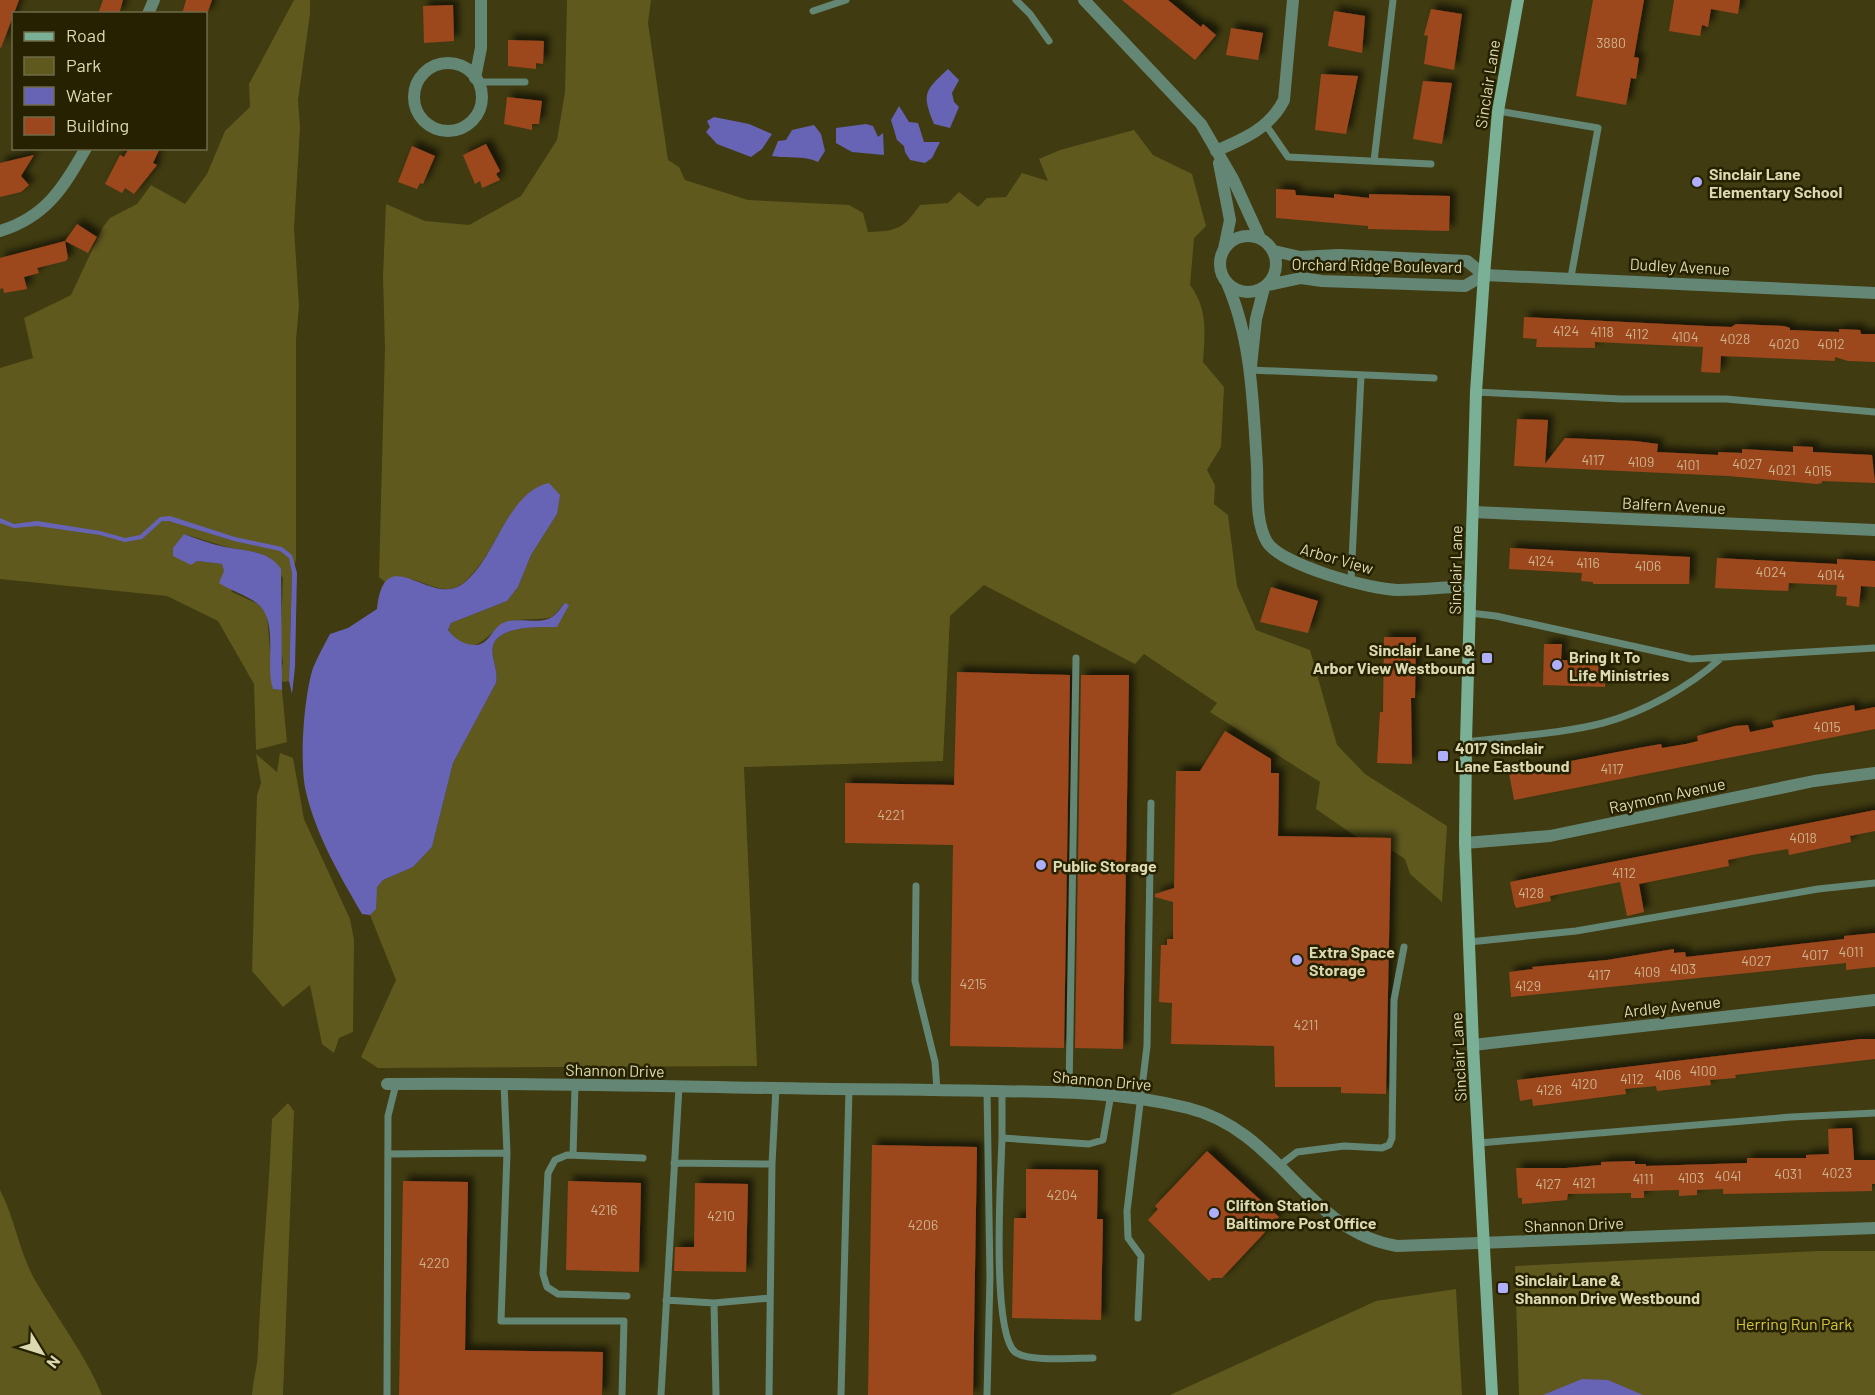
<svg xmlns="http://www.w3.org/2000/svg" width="1875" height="1395" viewBox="0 0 1875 1395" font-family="Barlow,sans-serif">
<defs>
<filter id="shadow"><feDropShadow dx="5.5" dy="-5.5" stdDeviation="3" flood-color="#0009"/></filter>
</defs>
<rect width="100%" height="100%" fill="#403b10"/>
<!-- green -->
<path fill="#5f591e" d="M294,0h16v14l-12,86 2,28 -6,100 5,78 -3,34v220l-4,13 -3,108 -6,1 -3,-5 3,-15 -3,-17 3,-67 -14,-20 -10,-5 -32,-6 -43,-13 13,27 25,3 10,28 26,12 9,10 6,75 9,1 5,52 -31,8 -2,-66 -36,-63 -51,-25 -167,-17v-211l33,-10 -9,-40 47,-23 32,-68 7,-9 27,-14 14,-19 34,19 22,-30 18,-43 25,-24 -1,-23z
M567,0h84l-3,23 20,137 11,7 6,13 63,20 101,5 14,8 5,19c30,-1 35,-3 52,-27l28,-2 11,-11 19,15 9,-9 19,-1 16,-24 26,8 -9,-22 21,-9 74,-20 19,25 39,19 14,52 -12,12 -4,47c18,24 15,48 13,77l21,25 -3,60 -14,23 8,15 -1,19 14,11 9,71 19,44 54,20 27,95 28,29 82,52 -5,76 -32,-28 -5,-15 -14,-9v-11l-33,-1 -42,-29 4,-27 -110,-70 7,-9 -73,-49 -9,10 -151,-79 -34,31 -7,145 -199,6 13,299 -379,2 -17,-11 35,-77 -26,-65 7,-28 6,-7 30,-13 19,-20 21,-84 43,-80c3,-13 -6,-26 -3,-37 5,-21 48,-19 64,-19l8,-24 -13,14c-14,4 -28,0 -42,5 -24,7 -33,44 -62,8l3,-7 56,-22 11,-14 13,-32 26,-41 -52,9c-12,20 -24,46 -42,60 -24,20 -50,-17 -78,-1l-6,-5 6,-229 -2,-71 3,-73 39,17 44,4 52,-29 36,-56 8,-48z
M280,753l13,5 11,61 46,100 4,21 -1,92 -14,6 -5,15 -12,-9 -12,-59 -27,22 -31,-36 5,-176 4,-12 -5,-29 21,18z
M288,1103l6,8 -11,284h-31c1,-16 6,-30 6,-45 3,-77 11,-154 14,-231z
M0,1190c15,28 19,62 35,90 22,38 50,74 67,115h-102z
M1819,1251h56v144h-356l-4,-129z
M1456,1289l6,106h-292l206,-94z"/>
<!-- water -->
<path fill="#6764b6" d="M948,69l11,11 -7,13 2,9 5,5 -9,21 -16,-4c-13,-31 -9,-33 14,-55z
M899,106l10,16 9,1 6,19h16l-8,16 -7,5 -15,-3 -5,-8 -1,-6 -7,-6 -6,-20z
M714,117l35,7 23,10 -10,15 -11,8 -34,-13 -11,-12 4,-5 -3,-6z
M866,124l7,2 5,11 5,-4 1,22 -32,-3 -16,-9v-15z
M814,125l7,9 4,17 -7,11c-15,-7 -29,-3 -46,-6l6,-15 8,-1 6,-10z
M549,483l11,12 -3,19 -26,41 -13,32 -11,14 -56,22 -3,7c7,9 16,15 28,15 12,0 16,-15 25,-21 16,-9 37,2 51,-7 5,-3 9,-10 13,-14l4,2 -12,22c-16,0 -59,-2 -64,19 -3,11 6,24 3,37l-43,80 -21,84 -19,20 -30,13 -6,7 -1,22 -6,6 -8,-1c-22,-38 -46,-79 -56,-122 -7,-29 -2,-96 7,-124 5,-12 11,-23 17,-34l18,-6 29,-19c7,-70 52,-3 84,-24 34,-22 44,-92 88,-102z
M170,516l65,21 47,10 10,8 5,18 -2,94 -3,27 -3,-13 3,-108 -3,-15 -9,-7 -46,-10 -65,-20h-7l-20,18 -17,3 -25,-7 -63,-9 -23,2 -14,-5v-5l14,6 23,-3 63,10 25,7 15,-3 20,-18z
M184,534c13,5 27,10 41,13 20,4 44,3 56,22l1,121 -9,-1c-8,-23 5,-65 -13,-83 -10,-10 -29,-15 -41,-23l5,-12 -2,-7 -25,-3 -6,4 -18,-9v-8z
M1582,1379l26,1 35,15h-100z"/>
<!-- building -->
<path fill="#9d471f" filter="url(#shadow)" d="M0,0h19l-18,48 -1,-1z
M103,0h20l-4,14h-21z
M186,0h26l-6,17v-3h-24z
M1122,0h46l33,27 2,-3 13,11 -21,25z
M1593,0h51l-10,57 5,1 -3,21 -5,-1 -5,27 -50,-9z
M1674,0h66l-2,14 -27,-5 -3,18 -6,-2 -2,11 -31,-5z
M453,5l1,36 -30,2 -1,-37z
M1431,9l31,5 -8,56 -30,-6 4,-28 -4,-1z
M1334,11l31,5 -3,37 -34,-7z
M1231,28l32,5 -5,27 -32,-5z
M508,40l36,1 -1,23 -7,-1v6l-28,-3z
M1321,74l37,2 -12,58 -31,-4z
M1423,81l29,2 -10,61 -29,-5z
M507,97l35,4 -3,23h-7v6l-28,-6z
M486,144l14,27 -4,3 4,6 -18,8 -2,-7 -5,3 -12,-29z
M412,146l23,10 -12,28 -3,-1 -3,6 -19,-7z
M129,148h31l-7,15 4,2 -23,29 -9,-6 -3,5 -17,-9 15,-29 4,2z
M34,155l-13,21 8,9 -8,7 -21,5v-34z
M1276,189l19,1 1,5 38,3v-4l35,4v-4l81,2 -1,35 -81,-2v-3l-92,-8z
M77,224l20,13 -9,16 -23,-12z
M65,241l3,17 -2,3 -29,7 2,5 -15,4 3,12 -23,4 -1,-5 -3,1v-31z
M1524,317l182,9 25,1 5,-3 48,2 6,2v2l49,2v-3l21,1 1,4h14v28l-27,-1 -13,-4v4l-114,-5 -1,17 -19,-1 2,-25 -108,-5v6l-59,-1 1,-8 -14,-1z
M1517,419l31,1 -3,44 20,-26 70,3 23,3 -1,8 61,3v-3l24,1v-4l51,3v-6l20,1v5l59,3 3,28 -53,-2v2l-5,1 -89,-8 -214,-10z
M1510,548l180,9 -1,27h-96v-2l-12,-1 1,-8 -73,-4z
M1717,558l120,6v-5l38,2v26l-14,-1 -2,21 -13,-2 1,-8 -11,-1 1,-11 -48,-2 -1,8 -73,-3z
M1271,587l47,14 -10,32 -48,-11z
M1384,637h32l-1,61h-4l1,66 -35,-1 3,-51h3z
M1544,644h18l-1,16 44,2v25l-62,-2z
M957,672l113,3 -6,373 -114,-2 3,-201 -108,-2v-60l109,2z
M1081,675h48l-6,374 -48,-1z
M1854,705l1,6 20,-4v22l-361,71 -5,-27 129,-25 23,-4 1,4 24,-4 12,-3 -1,-5 38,-10 13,-1 2,7 24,-5 -2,-6z
M1225,731l46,28v14h8l-1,63 113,2 -5,256 -45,-1v-6h-66l-1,-41 -103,-2 1,-41 -13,-1 2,-57h6v-6h6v-37l-18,-5v-3l19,-6 2,-117h24z
M1875,810v21l-25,5 1,6 -62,13 -1,-6 -36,6 -24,5 1,6 -90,18 5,28 -17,4 -7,-34 -70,14 1,5 -35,7 -2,-5 -4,-21z
M1875,933v34l-29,3v-7l-335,34 -2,-25 24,-3 -1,-2 75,-7 67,-11v4l11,-1 1,5 158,-18v-3z
M1861,1039h14v20l-140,16 1,3 -26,2 1,5 -54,6 -1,-5 -31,3 1,5 -77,10 -16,2 -1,-7 -12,2 -3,-21z
M1852,1128l2,32h21v24h-3v7l-149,3v-5l-26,1v5l-18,1v-6l-35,1v7h-13v-5l-63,1 -1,6 -45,4v-6h-4l-2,-30h50l35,-3v-3l34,-1v3h11v2l101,-3v-5h59v-3l23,-1 -1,-25z
M872,1145l105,2 -4,248h-105z
M1207,1151l72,66 -57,61h-10l-3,3 -61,-61 10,-11 -3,-3z
M1026,1169l72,1 -1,49h6l-2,101 -89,-2 2,-100h12z
M403,1181l65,1 -3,168 138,2 -1,43h-203z
M568,1181l73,2 -2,89 -73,-2z
M695,1183l53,1 -2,88 -72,-1 1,-24h19z"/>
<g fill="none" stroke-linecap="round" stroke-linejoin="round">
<!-- service -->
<path stroke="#648675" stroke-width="7" d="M1016,0l14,14 19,27
M813,11l33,-11
M479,82h46
M1498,111l100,17 -27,149
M1266,125l22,32 143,7
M1374,161l19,-161
M1250,370l184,8
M1476,392l145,7h105l149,13
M1351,580l10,-204
M1470,613l26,3 195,43 184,-11
M1466,742c45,-6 94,-8 137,-19 41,-11 86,-36 117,-64
M916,886l-1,95 20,81 2,28
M1469,942l107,-11 242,-42 57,-6
M504,1084l3,69 -6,168h123l-2,74
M1002,1091v47l87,6 14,-4 8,-46
M1069,1092l7,-434
M1002,1138c-1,35 -11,193 13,214 13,10 60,6 78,6
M1479,1143l312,-26 84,-4
M388,1154l119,-1
M573,1155l2,-69
M674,1163l98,1
M1280,1165l17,-13 47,-6 38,2 7,-3 3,-7 2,-138 10,-53
M627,1296l-69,-2 -11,-7 -4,-13 5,-101 7,-13 12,-5 76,3
M666,1300l48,3
M1138,1318l3,-62 -13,-18 -1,-27 20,-165 4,-243
M387,1395l1,-279 8,-32
M661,1395l18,-308
M716,1395l-2,-92 56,-5
M769,1395l3,-231 4,-76
M841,1395l8,-306
M987,1395l3,-118 -3,-186"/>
<!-- minor -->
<path stroke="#648675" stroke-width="12" d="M1084,0l117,124 32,55 27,59
M148,14l6,-14
M414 97a34 34 0 1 1 68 0a34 34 0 1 1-68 0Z
M475,78l6,-30v-48
M1216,151c28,-12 54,-23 68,-51l9,-100
M1219,163l11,57 -6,29
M0,231c46,-14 63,-43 86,-83
M1220 264a28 28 0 1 1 56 0a28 28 0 1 1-56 0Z
M1274,251l26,6 39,-2 128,6 17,14
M1484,275l391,18
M1227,283c25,57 26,122 30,183 1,23 -2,56 10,76 14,23 104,48 131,48 24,0 48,-3 72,-4
M1268,285l33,-7 21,3 143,5 19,-11
M1251,366l5,-47 8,-31
M1473,512l402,18
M1465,843l85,-7 264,-55 61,-8
M1473,1045l402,-45
M387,1084c149,-2 298,3 446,5 54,0 107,1 160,2 66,1 131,1 195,17 93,23 118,123 209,138l478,-18"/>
<!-- secondary -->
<path stroke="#79b096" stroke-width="12" d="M1492,1395l-19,-350 -8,-202 1,-101 10,-350 8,-117 14,-164 20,-111"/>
</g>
<!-- markers -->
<g fill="#aeaefb" stroke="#262201" stroke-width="2">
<circle cx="1697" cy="182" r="6"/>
<rect x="1481" y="652" width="12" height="12" rx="3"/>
<circle cx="1557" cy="665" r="6"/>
<rect x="1437" y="750" width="12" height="12" rx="3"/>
<circle cx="1041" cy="865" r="6"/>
<circle cx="1297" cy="960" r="6"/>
<circle cx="1214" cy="1213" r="6"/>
<rect x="1497" y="1282" width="12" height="12" rx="3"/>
</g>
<g text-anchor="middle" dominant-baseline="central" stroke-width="5" stroke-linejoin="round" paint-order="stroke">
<!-- number labels -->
<g font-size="14" fill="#ccb48d">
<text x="1611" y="42">3880</text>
<text x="1566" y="330">4124</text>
<text x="1602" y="331">4118</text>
<text x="1637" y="333">4112</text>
<text x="1685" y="336">4104</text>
<text x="1735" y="338">4028</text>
<text x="1784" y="343">4020</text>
<text x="1831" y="343">4012</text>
<text x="1593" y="459">4117</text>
<text x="1641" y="461">4109</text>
<text x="1747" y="463">4027</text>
<text x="1688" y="464">4101</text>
<text x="1782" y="469">4021</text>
<text x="1818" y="470">4015</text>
<text x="1541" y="560">4124</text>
<text x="1588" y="562">4116</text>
<text x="1648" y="565">4106</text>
<text x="1771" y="571">4024</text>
<text x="1831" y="574">4014</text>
<text x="1827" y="726">4015</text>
<text x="1612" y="768">4117</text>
<text x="891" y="814">4221</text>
<text x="1803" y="837">4018</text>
<text x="1624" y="872">4112</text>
<text x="1531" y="892">4128</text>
<text x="1851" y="951">4011</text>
<text x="1815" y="954">4017</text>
<text x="1756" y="960">4027</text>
<text x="1683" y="968">4103</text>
<text x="1647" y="971">4109</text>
<text x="1599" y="974">4117</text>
<text x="973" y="983">4215</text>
<text x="1528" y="985">4129</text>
<text x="1306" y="1024">4211</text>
<text x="1703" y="1070">4100</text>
<text x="1668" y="1074">4106</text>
<text x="1632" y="1078">4112</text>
<text x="1584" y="1083">4120</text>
<text x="1549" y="1089">4126</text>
<text x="1837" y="1172">4023</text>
<text x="1788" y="1173">4031</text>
<text x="1728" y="1175">4041</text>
<text x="1691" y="1177">4103</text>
<text x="1643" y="1178">4111</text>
<text x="1584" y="1182">4121</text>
<text x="1548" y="1183">4127</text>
<text x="1062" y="1194">4204</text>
<text x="604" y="1209">4216</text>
<text x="721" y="1215">4210</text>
<text x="923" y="1224">4206</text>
<text x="434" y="1262">4220</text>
</g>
<!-- street labels -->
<g font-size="16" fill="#dcd9b2" stroke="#262201">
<text transform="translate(1487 84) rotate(-81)">Sinclair Lane</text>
<text transform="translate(1377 265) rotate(1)">Orchard Ridge Boulevard</text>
<text transform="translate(1680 266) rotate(3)">Dudley Avenue</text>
<text transform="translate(1674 505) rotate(3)">Balfern Avenue</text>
<text transform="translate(1337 558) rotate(16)">Arbor View</text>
<text transform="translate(1455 570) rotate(-89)">Sinclair Lane</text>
<text transform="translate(1667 795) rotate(-12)">Raymonn Avenue</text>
<text transform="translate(1672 1006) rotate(-6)">Ardley Avenue</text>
<text transform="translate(1458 1057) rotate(-93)">Sinclair Lane</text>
<text transform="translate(615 1070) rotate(1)">Shannon Drive</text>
<text transform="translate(1102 1080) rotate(5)">Shannon Drive</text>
<text transform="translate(1574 1224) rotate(-2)">Shannon Drive</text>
</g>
<!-- poi labels -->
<g font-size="16" font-weight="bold" fill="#dcd9b2" stroke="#262201" text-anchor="start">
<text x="1709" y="173">Sinclair Lane<tspan x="1709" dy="18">Elementary School</tspan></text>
<text x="1475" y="649" text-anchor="end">Sinclair Lane &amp;<tspan x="1475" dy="18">Arbor View Westbound</tspan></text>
<text x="1569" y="656">Bring It To<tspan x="1569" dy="18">Life Ministries</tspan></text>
<text x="1455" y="747">4017 Sinclair<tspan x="1455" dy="18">Lane Eastbound</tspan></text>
<text x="1053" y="865">Public Storage</text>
<text x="1309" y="951">Extra Space<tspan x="1309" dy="18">Storage</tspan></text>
<text x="1226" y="1204">Clifton Station<tspan x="1226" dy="18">Baltimore Post Office</tspan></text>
<text x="1515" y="1279">Sinclair Lane &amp;<tspan x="1515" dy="18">Shannon Drive Westbound</tspan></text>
</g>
<!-- park labels -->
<g font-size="16" fill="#d6c838" stroke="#262201">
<text x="1794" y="1323">Herring Run Park</text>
</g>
</g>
<!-- legend -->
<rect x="12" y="12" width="195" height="138" fill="#262201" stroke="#6f6b48" stroke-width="1.5"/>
<rect x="24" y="32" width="30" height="9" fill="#79b096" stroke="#6f6b48" stroke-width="1.5"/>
<text x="66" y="42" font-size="18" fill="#dcd9b2">Road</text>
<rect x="24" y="57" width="30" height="18" fill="#5f591e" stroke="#6f6b48" stroke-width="1.5"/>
<text x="66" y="72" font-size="18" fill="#dcd9b2">Park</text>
<rect x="24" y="87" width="30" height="18" fill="#6764b6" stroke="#6f6b48" stroke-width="1.5"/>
<text x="66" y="102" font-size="18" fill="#dcd9b2">Water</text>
<rect x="24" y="117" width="30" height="18" fill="#9d471f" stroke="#6f6b48" stroke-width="1.5"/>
<text x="66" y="132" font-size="18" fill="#dcd9b2">Building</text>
<!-- north arrow -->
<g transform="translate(42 1353) rotate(128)" stroke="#262201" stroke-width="4.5" paint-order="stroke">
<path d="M0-4.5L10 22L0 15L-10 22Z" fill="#dcd9b2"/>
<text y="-9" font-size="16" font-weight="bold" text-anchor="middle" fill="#dcd9b2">N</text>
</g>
</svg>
